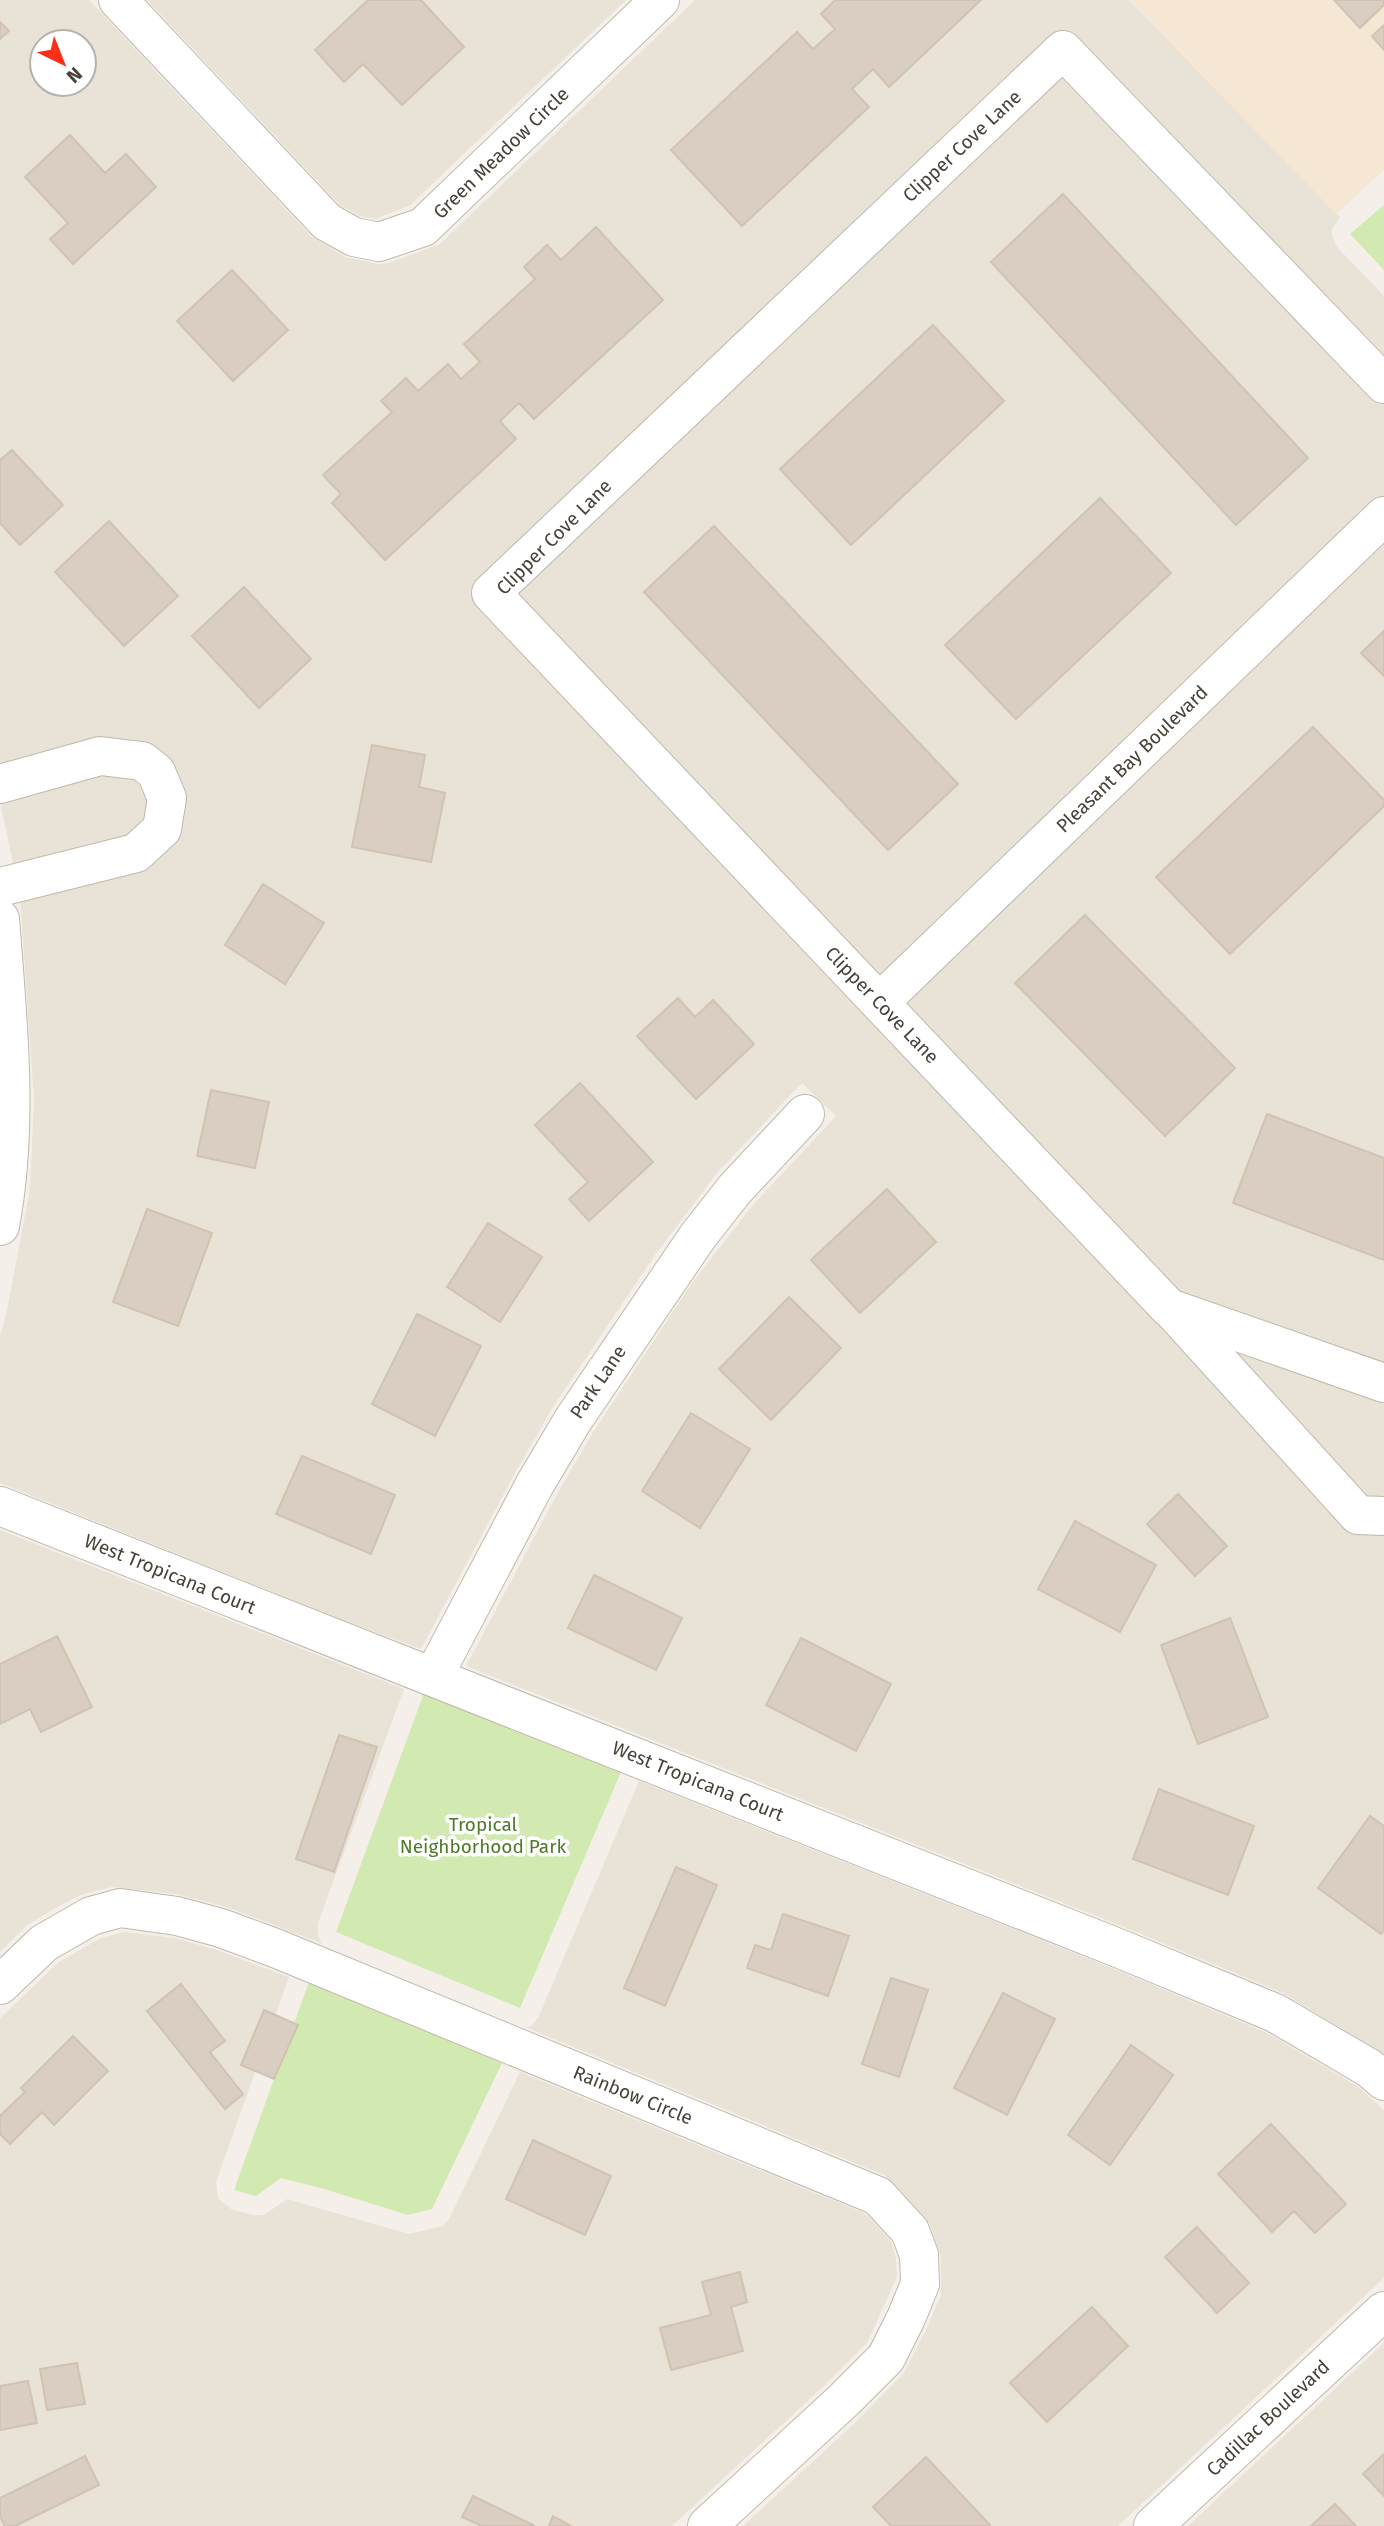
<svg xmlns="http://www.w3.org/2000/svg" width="1384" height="2526" viewBox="0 0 1384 2526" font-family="'Fira Sans',sans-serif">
<rect width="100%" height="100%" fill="#f4f0e9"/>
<!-- residential -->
<path fill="#e8e2d7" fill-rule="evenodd" d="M0,0h89l223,237 33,20 33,7 11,-1 51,-19 255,-244h434l211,217 -8,12v6l5,12 47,49v1758l-103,-62 -157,-65 -658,-261 90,-170 36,-62 100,-151 61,-78 83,-89 -34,-33 -85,90 -62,82 -102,152 -37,64 -95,178 -86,-32 -335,-134v-146l7,-27 23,-121 4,-89 -14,-205 -20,-93zM42,42h42v42h-42z
M147,0h479l-217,206 -34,13 -15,-3 -20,-11z
M0,1530l404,159 -86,234v13l5,8 -96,-37 -50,-13 -65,-7 -29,7 -24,12 -32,19 -27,27z
M639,1781l473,187 155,65 90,53 27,24v168l-266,248h-375l117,-108 43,-44 23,-44 15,-35v-38l-11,-32 -5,-8 -32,-35 -9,-7 -359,-148 6,-1 7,-8z
M124,1932l51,6 42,12 72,27 -73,205 2,16 13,11 22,6h11l23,-16 122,35 34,-8 6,-7 71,-147 346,142 25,28 5,16 1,19 -30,66 -40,40 -155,143h-672v-508l59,-56 42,-24z
M1384,2343v183h-196z"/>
<!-- commercial -->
<path fill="#f6e6d4" d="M1129,0h255v170l-48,44z"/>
<!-- green -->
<path fill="#d2e9b1" d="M1384,205v65l-34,-36z
M424,1693l197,79 -101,236 -184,-76z
M309,1982l193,81 -70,146 -24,6 -87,-27 -40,-10 -25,18 -22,-6z"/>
<!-- building -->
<path fill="#d9cec1" stroke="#d1c3b1" stroke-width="2" d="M368,0h53l43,47 -62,58 -39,-41 -19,18 -29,-32z
M835,0h146l-92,87 -16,-18 -21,20 17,18 -127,119 -71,-76 126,-118 16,17 22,-20 -14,-15z
M1334,0h50v5l-24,23z
M0,22l9,9 -9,8z
M1384,25v25l-12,-14z
M70,135l35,38 21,-19 30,33 -83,77 -23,-25 18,-16 -43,-46z
M1063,194l245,264 -72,67 -245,-263z
M596,227l67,73 -129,119 -15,-16 -19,18 16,18 -131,121 -53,-57 9,-9 -18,-19 69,-63 -11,-11 25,-23 12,13 30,-27 13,15 19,-17 -16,-18 71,-65 -11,-12 23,-22 14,15z
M232,270l56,60 -55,51 -56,-60z
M933,325l71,76 -153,144 -71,-76z
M12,450l51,55 -43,40 -20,-22v-63z
M1100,498l71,75 -155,146 -71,-74z
M109,521l69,75 -54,50 -69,-74z
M714,526l244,258 -70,66 -244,-258z
M244,587l67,72 -52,49 -67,-72z
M1384,631v45l-23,-23z
M1313,727l71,73v6l-154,148 -74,-77z
M372,745l53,10 -6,32 26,6 -14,69 -79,-15z
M263,884l61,39 -39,61 -60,-39z
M1085,915l150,153 -70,68 -150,-153z
M678,998l17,19 18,-17 41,44 -58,55 -59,-63z
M580,1083l73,79 -64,59 -20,-22 19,-17 -53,-57z
M211,1090l58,12 -14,66 -58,-12z
M1267,1114l117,44v102l-151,-57z
M887,1189l49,53 -76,71 -49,-53z
M147,1209l65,24 -34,93 -65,-24z
M488,1223l54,34 -42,65 -53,-35z
M789,1297l52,51 -70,72 -52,-51z
M417,1314l64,32 -46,90 -63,-32z
M691,1413l59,36 -50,79 -58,-37z
M302,1456l93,39 -24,59 -95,-40z
M1178,1494l49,52 -32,30 -48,-52z
M1075,1521l81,44 -36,67 -82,-43z
M594,1575l88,43 -26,52 -88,-42z
M1230,1618l38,99 -70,27 -37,-99z
M57,1636l35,71 -51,25 -11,-23 -30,15v-60z
M801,1638l90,46 -35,67 -90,-46z
M339,1735l38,12 -43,125 -38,-13z
M1159,1789l95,37 -26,69 -95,-36z
M1370,1816l14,10v104l-3,4 -63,-46z
M676,1867l41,18 -52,121 -41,-18z
M783,1914l66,22 -21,60 -81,-28 8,-23 16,5z
M891,1978l37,12 -29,87 -37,-13z
M181,1984l44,57 -15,11 33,42 -18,15 -78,-98z
M1003,1993l52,26 -48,96 -53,-27z
M264,2010l34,15 -24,54 -33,-14z
M73,2036l35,35 -54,54 -12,-13 -32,32 -10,-10v-18l25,-24 -4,-4z
M1131,2045l42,30 -63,90 -42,-30z
M1271,2124l75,80 -31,29 -21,-22 -22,21 -54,-58z
M533,2140l78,36 -26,59 -79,-36z
M1197,2227l52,56 -32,30 -52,-56z
M740,2272l7,30 -16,5 12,44 -72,19 -11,-42 51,-13 -9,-33z
M1092,2307l36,39 -81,76 -37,-39z
M77,2363l8,41 -38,6 -7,-41z
M28,2381l9,42 -37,7v-44z
M1384,2454v42l-21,-22z
M85,2456l14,29 -84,41h-10l-5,-10v-18z
M926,2457l64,68 -1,1h-98l-18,-19z
M473,2496l62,30h-53l-20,-9z
M1335,2504l21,22h-45z
M553,2516l18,10h-22z"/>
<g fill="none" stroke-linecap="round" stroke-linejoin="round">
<!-- minor casing -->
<g stroke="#c0b8ab" stroke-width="40">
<path id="minor" d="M118,0l209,222 27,15 25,5 44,-15 237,-227
M1384,384l-321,-334 -572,543 678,715 215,75
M0,784l100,-28 42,5 14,11 11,26 -5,31 -26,24 -136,34
M0,919c8,102 19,205 0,307
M880,1002l504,-486
M1172,1310l186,205 26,1
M0,1506l1118,442 157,65 94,55 15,13
M433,1677l102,-193 38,-64 125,-184 37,-47 70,-75
M0,1985l44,-42 47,-27 29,-8 57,8 44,12 54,20 603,248 32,35 9,24 1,29 -14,34 -20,40 -42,42 -137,126
M1153,2526l231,-215"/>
</g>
<!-- minor -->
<use href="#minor" stroke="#fff" stroke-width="38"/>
</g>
<g text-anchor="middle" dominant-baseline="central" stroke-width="7" stroke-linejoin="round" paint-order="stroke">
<!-- street labels -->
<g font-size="19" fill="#484137" stroke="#fff">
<text transform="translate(962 146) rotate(-43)">Clipper Cove Lane</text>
<text transform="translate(501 153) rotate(-44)">Green Meadow Circle</text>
<text transform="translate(554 537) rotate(-45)">Clipper Cove Lane</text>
<text transform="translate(1132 759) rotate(-44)">Pleasant Bay Boulevard</text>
<text transform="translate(882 1005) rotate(46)">Clipper Cove Lane</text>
<text transform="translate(598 1382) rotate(-56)">Park Lane</text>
<text transform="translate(170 1574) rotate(22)">West Tropicana Court</text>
<text transform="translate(698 1781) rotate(22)">West Tropicana Court</text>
<text transform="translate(633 2095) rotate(22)">Rainbow Circle</text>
<text transform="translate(1268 2418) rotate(-43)">Cadillac Boulevard</text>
</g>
<!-- park labels -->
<g font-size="19" fill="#4c7b29" stroke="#fff">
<text x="483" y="1824">Tropical<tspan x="483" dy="22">Neighborhood Park</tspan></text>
</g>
</g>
<!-- north arrow -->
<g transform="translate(63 63) rotate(137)"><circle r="33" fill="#ffffff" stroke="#b6b3af" stroke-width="2"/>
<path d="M0-5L12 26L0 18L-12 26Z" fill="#fc3018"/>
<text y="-10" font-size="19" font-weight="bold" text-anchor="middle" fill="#484137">N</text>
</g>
</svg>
